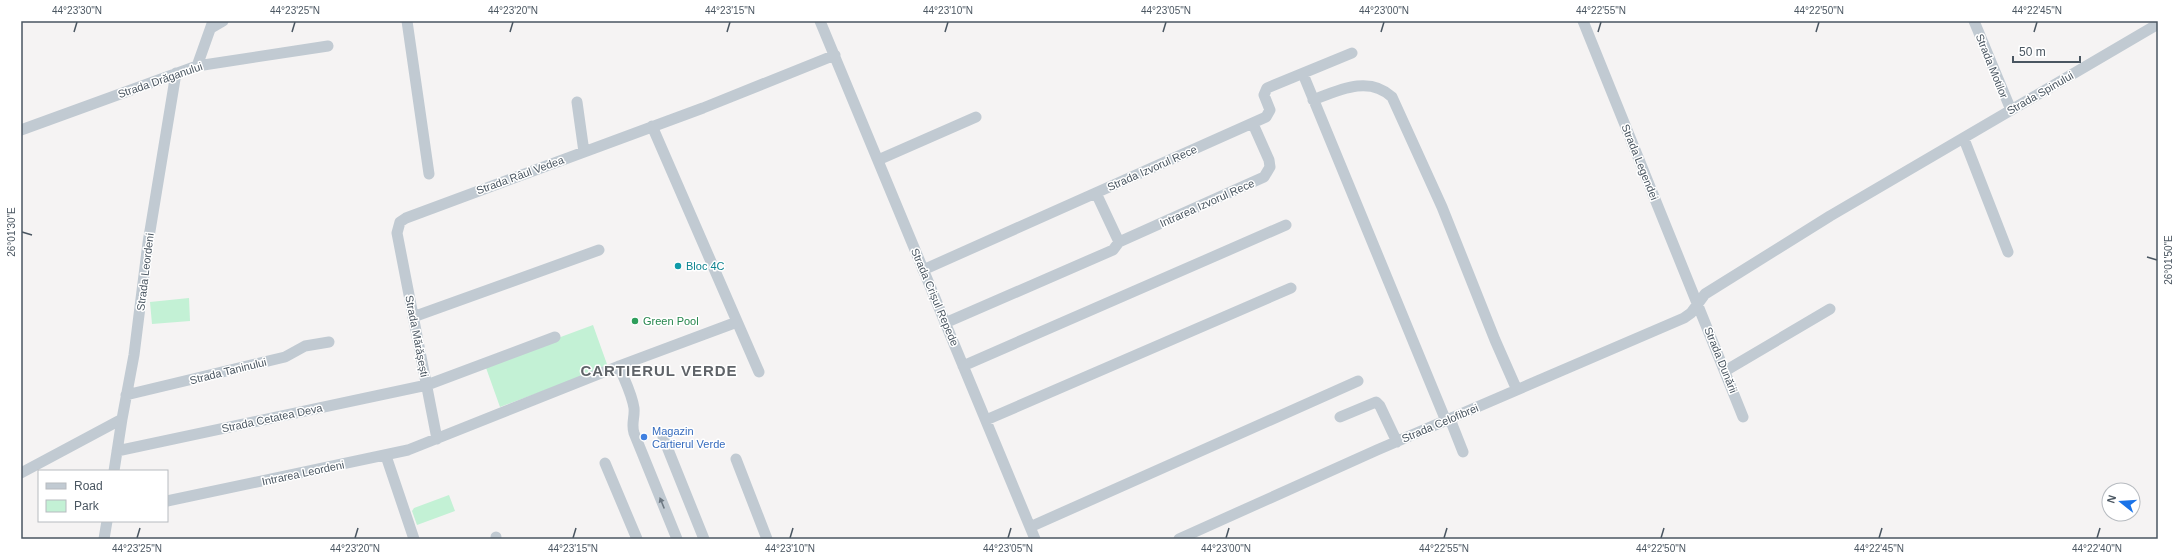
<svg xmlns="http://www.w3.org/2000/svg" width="2179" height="560" viewBox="0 0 2179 560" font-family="Helvetica,sans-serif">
<rect width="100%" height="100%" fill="#f5f3f3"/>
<!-- green -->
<path fill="#c3f1d5" d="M189,298l1,23 -38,3 -2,-22z
M593,325l15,42 -108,40 -15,-42z
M449,495l6,16 -38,14 -5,-14 2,-3z"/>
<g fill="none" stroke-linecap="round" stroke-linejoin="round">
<!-- minor -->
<path stroke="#c1cad2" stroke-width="11" d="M407,21l22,153
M820,21l215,518
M1583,21l160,396
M1974,21l37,89
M211,28l12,-7
M197,66l16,-45
M1303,74l143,347
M1313,100c26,-10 56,-25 79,-3l50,110 53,133 22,50
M577,102l7,50
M652,126l107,246
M21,130l176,-64 131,-20
M1964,139l44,113
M878,160l98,-43
M1096,193l23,49
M923,270l343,-153 4,-7 -6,-15 3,-7 85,-35
M413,317l186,-67
M945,323l168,-73 6,-8 145,-65 6,-10 -1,-7 -16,-36
M619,366c5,13 13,28 15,42 1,9 -3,16 0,25l43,106
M963,366l323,-141
M1725,371l105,-62
M126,395l159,-38 20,-11 24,-4
M1340,417l36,-15 4,4 17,36
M1450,419l13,33
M986,420l305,-132
M663,437l41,102
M437,439l-40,-206 3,-11 6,-4 297,-110 132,-53
M117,451l310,-66 128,-48
M386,456l28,83
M736,459l31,80
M605,463l32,76
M114,471l8,-52 12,-64 14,-112 28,-170
M21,473l101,-54
M167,501l241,-51 211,-84 118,-44
M1030,527l328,-146
M496,537v2
M104,539l3,-18
M1179,539l198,-89 307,-132 7,-5 14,-19 125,-78 328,-192"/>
</g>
<!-- one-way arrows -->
<defs><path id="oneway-solid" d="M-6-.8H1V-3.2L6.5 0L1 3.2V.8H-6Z"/></defs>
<use fill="#6e7983" href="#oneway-solid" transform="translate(662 503) rotate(-112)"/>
<!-- ticks -->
<path fill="none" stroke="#4a5661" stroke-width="1.5" d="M74,32l3,-10M292,32l3,-10M510,32l3,-10M727,32l3,-10M945,32l3,-10M1163,32l3,-10M1381,32l3,-10M1598,32l3,-10M1816,32l3,-10M2034,32l3,-10M22,232l10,3M2147,257l10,3M137,538l3,-10M355,538l3,-10M573,538l3,-10M790,538l3,-10M1008,538l3,-10M1226,538l3,-10M1444,538l3,-10M1661,538l3,-10M1879,538l3,-10M2097,538l3,-10"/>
<!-- markers -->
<circle fill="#0f9aa8" stroke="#fff" stroke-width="1.5" cx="678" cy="266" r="4"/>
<circle fill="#2e9e5b" stroke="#fff" stroke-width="1.5" cx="635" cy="321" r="4"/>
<circle fill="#3f7fe0" stroke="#fff" stroke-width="1.5" cx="644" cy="437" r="4"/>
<g text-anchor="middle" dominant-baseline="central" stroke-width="3" stroke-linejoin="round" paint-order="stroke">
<!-- street labels -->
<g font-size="11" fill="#4a5661" stroke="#fff">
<text transform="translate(1992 66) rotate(68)">Strada Motilor</text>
<text transform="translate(160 80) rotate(-19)">Strada Drăganului</text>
<text transform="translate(2040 93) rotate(-30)">Strada Spinului</text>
<text transform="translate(1640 162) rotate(68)">Strada Legendei</text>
<text transform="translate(1152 168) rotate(-24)">Strada Izvorul Rece</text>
<text transform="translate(520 175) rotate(-20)">Strada Râul Vedea</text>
<text transform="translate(1207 203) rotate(-24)">Intrarea Izvorul Rece</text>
<text transform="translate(145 272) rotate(-83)">Strada Leordeni</text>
<text transform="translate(935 297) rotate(67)">Strada Crișul Repede</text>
<text transform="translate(417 336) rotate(79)">Strada Mărășești</text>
<text transform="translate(1721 360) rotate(68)">Strada Dunării</text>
<text transform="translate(228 371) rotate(-14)">Strada Taninului</text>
<text transform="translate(272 418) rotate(-12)">Strada Cetatea Deva</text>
<text transform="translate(1440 423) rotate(-23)">Strada Celofibrei</text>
<text transform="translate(303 473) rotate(-12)">Intrarea Leordeni</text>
</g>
<!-- culture labels -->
<g font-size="11" fill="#0d838f" stroke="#fff" text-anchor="start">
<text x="686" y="266">Bloc 4C</text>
</g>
<!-- leisure labels -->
<g font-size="11" fill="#27864d" stroke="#fff" text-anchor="start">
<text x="643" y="321">Green Pool</text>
</g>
<!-- shop labels -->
<g font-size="11" fill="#366cbe" stroke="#fff" text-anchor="start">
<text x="652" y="431">Magazin<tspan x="652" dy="13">Cartierul Verde</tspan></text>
</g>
<!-- district labels -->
<g font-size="15" font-weight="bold" letter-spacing="1" fill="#5f6368" stroke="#fff">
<text x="659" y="370">CARTIERUL VERDE</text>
</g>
</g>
<!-- border -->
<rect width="2179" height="560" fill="none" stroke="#ffffff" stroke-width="44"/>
<!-- legend -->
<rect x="38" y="470" width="130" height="52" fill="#ffffff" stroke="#b7bbc0"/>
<rect x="46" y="483" width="20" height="6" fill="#c1cad2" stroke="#b7bbc0"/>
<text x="74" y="490" font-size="12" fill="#4a5661">Road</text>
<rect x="46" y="500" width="20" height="12" fill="#c3f1d5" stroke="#b7bbc0"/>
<text x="74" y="510" font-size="12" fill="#4a5661">Park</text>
<!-- north arrow -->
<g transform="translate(2121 502) rotate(287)"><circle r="19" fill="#ffffff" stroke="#b7bbc0"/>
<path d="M0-3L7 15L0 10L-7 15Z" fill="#1a73e8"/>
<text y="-6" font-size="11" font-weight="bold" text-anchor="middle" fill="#4a5661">N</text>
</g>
<!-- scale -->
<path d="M2013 56v6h67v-6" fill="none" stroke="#4a5661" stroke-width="2"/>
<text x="2019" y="56" font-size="12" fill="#4a5661" stroke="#ffffff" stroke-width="3" paint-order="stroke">50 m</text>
<rect x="22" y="22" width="2135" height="516" fill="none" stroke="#4a5661" stroke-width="1.5"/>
<g font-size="10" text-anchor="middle" fill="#4a5661">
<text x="77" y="14">44°23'30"N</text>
<text x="295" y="14">44°23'25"N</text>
<text x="513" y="14">44°23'20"N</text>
<text x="730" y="14">44°23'15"N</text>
<text x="948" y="14">44°23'10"N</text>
<text x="1166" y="14">44°23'05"N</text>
<text x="1384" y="14">44°23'00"N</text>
<text x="1601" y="14">44°22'55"N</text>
<text x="1819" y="14">44°22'50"N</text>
<text x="2037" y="14">44°22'45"N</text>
<text transform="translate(11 232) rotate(-90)" y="4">26°01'30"E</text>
<text transform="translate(2168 260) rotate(-90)" y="4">26°01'50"E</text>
<text x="137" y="552">44°23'25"N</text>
<text x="355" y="552">44°23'20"N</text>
<text x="573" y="552">44°23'15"N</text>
<text x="790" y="552">44°23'10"N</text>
<text x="1008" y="552">44°23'05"N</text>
<text x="1226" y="552">44°23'00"N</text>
<text x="1444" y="552">44°22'55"N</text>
<text x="1661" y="552">44°22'50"N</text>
<text x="1879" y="552">44°22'45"N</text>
<text x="2097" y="552">44°22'40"N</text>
</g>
</svg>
